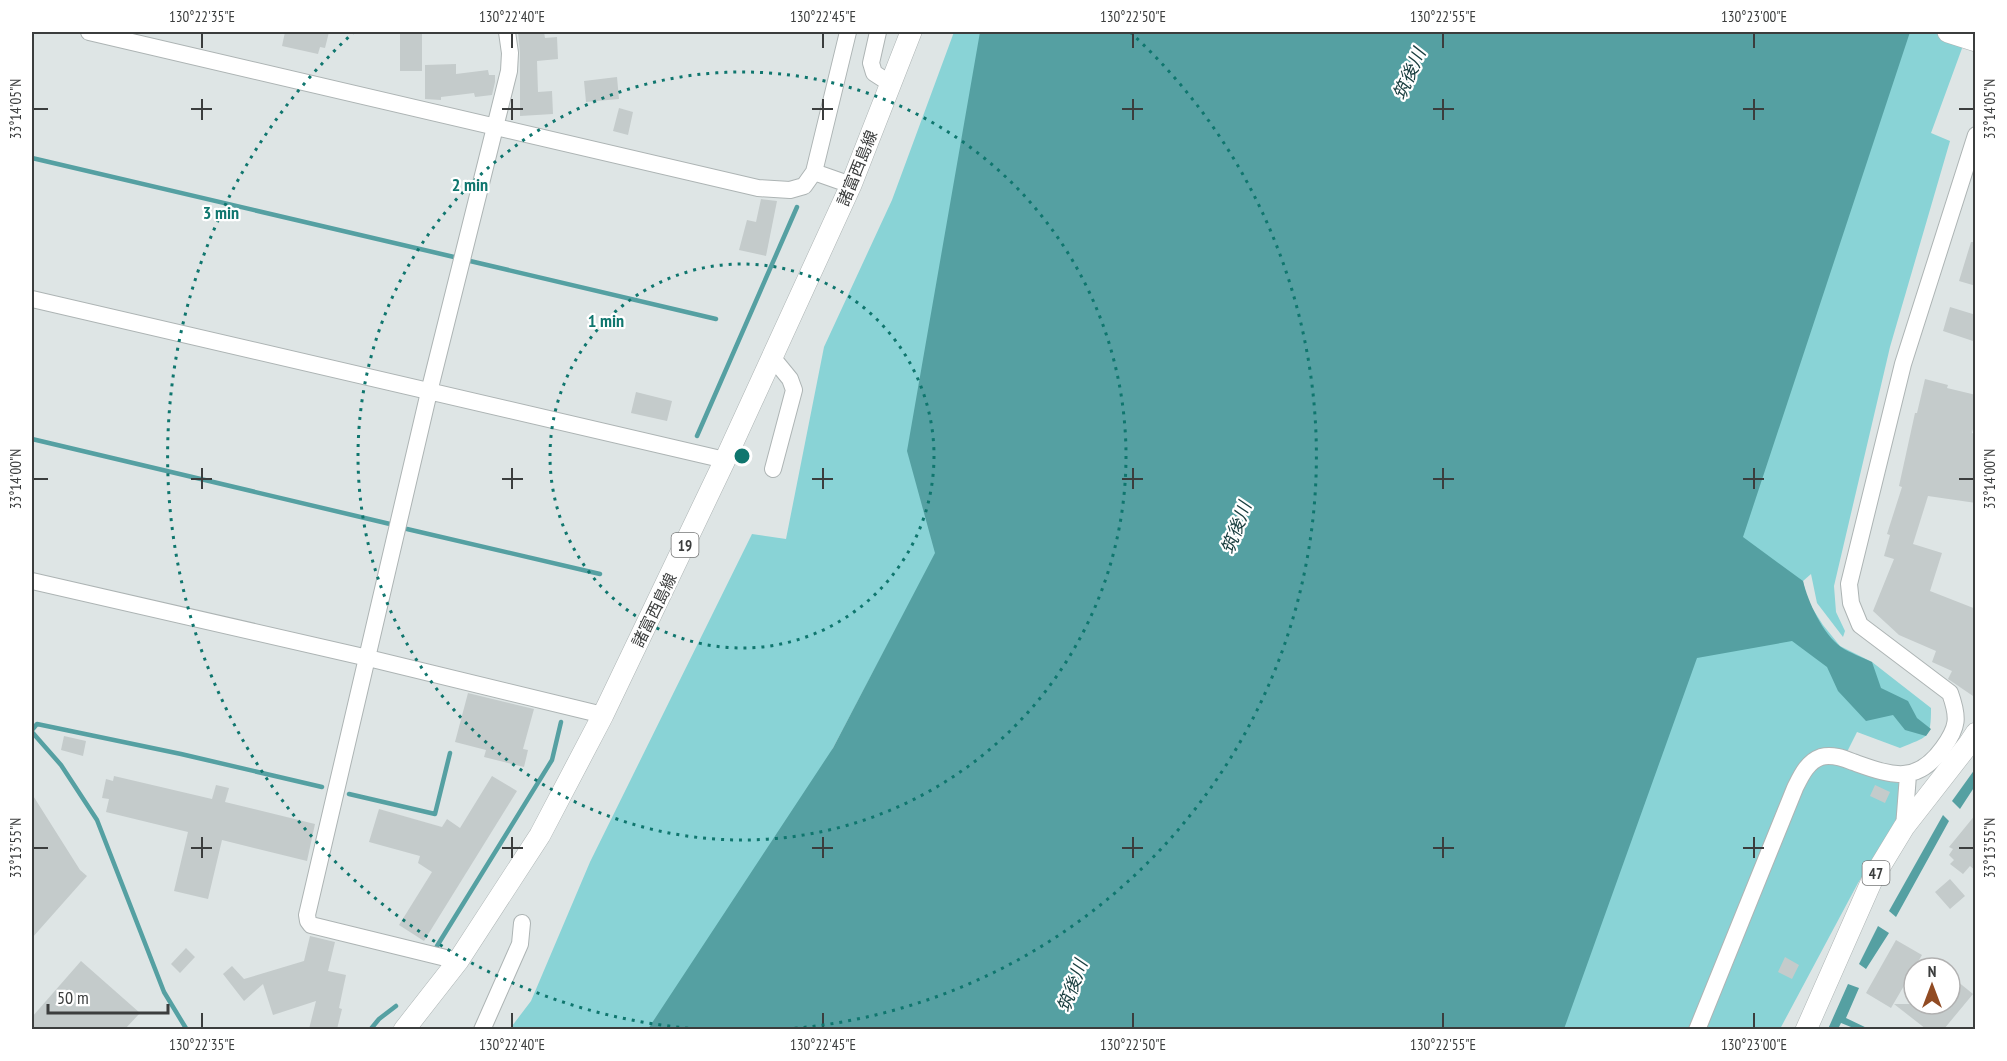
<svg xmlns="http://www.w3.org/2000/svg" width="2007" height="1061" viewBox="0 0 2007 1061" font-family="'PT Sans Narrow','Noto Sans JP',sans-serif">
<rect width="100%" height="100%" fill="#dee5e5"/>
<!-- green -->
<path fill="#89d3d6" d="M954,32h75l-93,521 -103,195 -128,281 -196,1 22,-29 59,-139 162,-328 34,5 38,-192 68,-147z
M1820,32h148l-37,101 19,8 -60,206 -56,239 2,26 9,19 -2,6 -26,-34 -6,-29 -8,7 4,19 16,25 17,21 32,16 59,46c0,32 -3,28 -31,40l-43,-16 -10,20 -26,-2 -128,279 -167,1 150,-456z
M1819,762l23,1 59,21v32l-43,67 -78,146 -79,1 100,-249z"/>
<!-- water -->
<path fill="#55a0a2" d="M980,32h930l-167,505 60,44c5,21 20,53 38,66 9,6 21,10 31,15l9,26 27,13 9,17 14,11 -5,7 -21,-6 -12,-15 -27,6 -28,-30 -11,-24 -35,-26 -95,17 -133,371h-916l185,-281 102,-195 -28,-102z
M1975,769v17l-15,23 -8,-8z
M1943,815l6,6 -53,96 -7,-6z
M1878,926l11,7 -23,36 -7,-5z
M1848,984l11,4 -13,30 23,11h-13l-15,-6 -3,6h-10z"/>
<g fill="none" stroke-linecap="round" stroke-linejoin="round">
<!-- stream -->
<path stroke="#55a0a2" stroke-width="4.5" d="M32,158l422,99
M470,261l246,58
M697,436l100,-229
M32,439l358,85
M407,529l193,45
M32,730l5,-6 144,30 141,33
M32,732l29,33 36,55 67,172 23,38
M349,794l86,20 15,-61
M437,946l115,-186 9,-38
M370,1030l9,-11 17,-13"/>
</g>
<!-- building -->
<path fill="#c4cbcb" d="M285,32h44l-4,16 -5,-1 -2,7 -36,-8z
M400,32h22v39h-22z
M518,32h26l1,6 12,-1 1,22 -21,2 1,31 14,-1 1,23 -33,2v-63z
M456,64v10l32,-4 1,5h6v7l-3,13 -17,2 -1,-4 -33,4v3l-16,-1v-34z
M617,77l2,22 -33,3 -2,-21z
M619,108l14,4 -5,23 -15,-4z
M761,199l16,2 -11,55 -27,-6 8,-30 9,2z
M1971,242h5v44l-17,-5z
M1950,307l26,8v27l-33,-11z
M1925,379l23,6 -1,3 29,7v22l-4,16 4,1v69l-48,-7 -15,48 29,9 -12,38 46,18v89l-28,-19 4,-8 -20,-9 4,-11 -37,-16 -26,-24 21,-52 -10,-3 6,-21 -3,-1 15,-47 -3,-1 16,-73h2z
M636,392l36,9 -5,20 -36,-8z
M468,693l66,16 -11,40 5,1 -4,17 -40,-10 2,-7 -31,-8z
M64,736l22,5 -3,15 -22,-6z
M114,776l98,23 4,-14 13,3 -4,14 90,22 -8,37 -85,-21 -14,59 -34,-8 14,-59 -82,-20 3,-13 -7,-1 4,-19 7,2z
M492,776l25,15 -93,150 -25,-16 33,-53 -14,-9 2,-7 -51,-14 10,-33 63,18 5,-8 13,9z
M1875,785l15,7 -5,11 -15,-7z
M32,794l48,76 7,6 -55,62z
M1976,814v57l-6,-5 -7,8 -13,-10 4,-4 -5,-5 4,-6 -4,-2z
M1950,879l15,17 -15,13 -15,-17z
M310,936l25,6 -7,29 18,4 -7,33 3,1 -5,20h-28l7,-28 -43,14 -10,-31 -19,17 -21,-27 9,-8 12,13 60,-18z
M1896,940l26,15 -31,53 -25,-15z
M186,948l9,9 -15,16 -9,-9z
M1785,957l14,8 -7,14 -14,-7z
M81,961l59,52 -15,16h-93v-12z
M1957,981l16,13 -29,35h-18l-32,-25h56v-15z"/>
<g fill="none" stroke-linecap="round" stroke-linejoin="round">
<!-- minor casing -->
<g stroke="#adb4b4" stroke-width="18">
<path id="minor" d="M89,32l669,156 32,2 14,-4 10,-14 34,-140
M878,32l-7,31 3,10 17,11
M814,172l37,13
M32,299l693,161
M772,357l18,22 4,11 -21,79
M32,581l336,77 235,57
M1904,827l4,-52
M458,961l-147,-36 -3,-4 -1,-6 122,-523 80,-321 1,-18 -3,-21
M482,1030l38,-86 2,-21
M1697,1030l98,-242c6,-12 12,-26 26,-31 11,-3 22,1 32,5 37,13 63,24 90,-14 15,-21 16,-30 7,-55l-90,-68 -9,-22 -2,-19 54,-220 73,-229"/>
</g>
<!-- major casing -->
<g stroke="#adb4b4" stroke-width="22">
<path id="major" d="M1948,32l28,9
M404,1030l54,-69 82,-126 63,-120 122,-255 126,-275 60,-153
M1806,1030l67,-152 31,-51 64,-82 8,-12"/>
</g>
<!-- minor -->
<use href="#minor" stroke="#fff" stroke-width="16"/>
<!-- major -->
<use href="#major" stroke="#fff" stroke-width="21"/>
</g>
<!-- ticks -->
<path fill="none" stroke="#3b3d3d" stroke-width="2" d="M202,33v15M512,33v15M823,33v15M1133,33v15M1443,33v15M1754,33v15M202,99v21M512,99v21M823,99v21M1133,99v21M1443,99v21M1754,99v21M33,109h15M191,109h21M502,109h21M812,109h21M1122,109h21M1433,109h21M1743,109h21M1959,109h15M202,468v21M512,468v21M823,468v21M1133,468v21M1443,468v21M1754,468v21M33,479h15M191,479h21M502,479h21M812,479h21M1122,479h21M1433,479h21M1743,479h21M1959,479h15M202,837v21M512,837v21M823,837v21M1133,837v21M1443,837v21M1754,837v21M33,848h15M191,848h21M502,848h21M812,848h21M1122,848h21M1433,848h21M1743,848h21M1959,848h15M202,1013v15M512,1013v15M823,1013v15M1133,1013v15M1443,1013v15M1754,1013v15"/>
<!-- distance rings -->
<g fill="none" stroke="#0f766e" stroke-width="3" stroke-dasharray="3 6">
<circle cx="742" cy="456" r="192"/>
<circle cx="742" cy="456" r="384"/>
<path d="M697 1029A575 575 0 0 1 354 32M1130 32A575 575 0 0 1 787 1029"/>
</g>
<g text-anchor="middle" dominant-baseline="central" stroke-width="4.5" stroke-linejoin="round" paint-order="stroke">
<!-- shield labels -->
<g fill="#fff" stroke="#767777" stroke-width="1.5">
<rect x="671.5" y="533" width="27" height="24" rx="4.5"/>
<rect x="1862.5" y="861" width="27" height="24" rx="4.5"/>
</g>
<g font-size="15" font-weight="bold" fill="#3b3d3d">
<text x="685" y="545">19</text>
<text x="1876" y="873">47</text>
</g>
<!-- street labels -->
<g font-size="16" fill="#3b3d3d" stroke="#fff">
<text transform="translate(857 168) rotate(-68)">諸富西島線</text>
<text transform="translate(654 610) rotate(-64)">諸富西島線</text>
</g>
<!-- water labels -->
<g font-size="18" font-style="italic" fill="#173c3d" stroke="#fff">
<text transform="translate(1409 74) rotate(-66)">筑後川</text>
<text transform="translate(1236 528) rotate(-70)">筑後川</text>
<text transform="translate(1072 986) rotate(-70)">筑後川</text>
</g>
</g>
<circle cx="742" cy="456" r="9" fill="#0f766e" stroke="#fff" stroke-width="3"/>
<g font-size="18" text-anchor="middle" font-weight="bold" fill="#0f766e" stroke="#fff" stroke-width="4.5" stroke-linejoin="round" paint-order="stroke">
<text x="470" y="191">2 min</text>
<text x="221" y="219">3 min</text>
<text x="606" y="327">1 min</text>
</g>
<!-- border -->
<rect width="2007" height="1061" fill="none" stroke="#ffffff" stroke-width="66"/>
<!-- north arrow -->
<g transform="translate(1932 986)"><circle r="28" fill="#ffffff" stroke="#b1b1b1" stroke-width="1.5"/>
<path d="M0-4.5L10 22L0 15L-10 22Z" fill="#914b23"/>
<text y="-9" font-size="16" font-weight="bold" text-anchor="middle" fill="#3b3d3d">N</text>
</g>
<!-- scale -->
<path d="M48 1004v9h120v-9" fill="none" stroke="#3b3d3d" stroke-width="3"/>
<text x="57" y="1004" font-size="18" fill="#3b3d3d" stroke="#ffffff" stroke-width="4.5" paint-order="stroke">50 m</text>
<rect x="33" y="33" width="1941" height="995" fill="none" stroke="#3b3d3d" stroke-width="2"/>
<g font-size="15" text-anchor="middle" fill="#3b3d3d">
<text x="202" y="22">130°22'35"E</text>
<text x="512" y="22">130°22'40"E</text>
<text x="823" y="22">130°22'45"E</text>
<text x="1133" y="22">130°22'50"E</text>
<text x="1443" y="22">130°22'55"E</text>
<text x="1754" y="22">130°23'00"E</text>
<text transform="translate(16 109) rotate(-90)" y="5">33°14'05"N</text>
<text transform="translate(1990 109) rotate(-90)" y="5">33°14'05"N</text>
<text transform="translate(16 479) rotate(-90)" y="5">33°14'00"N</text>
<text transform="translate(1990 479) rotate(-90)" y="5">33°14'00"N</text>
<text transform="translate(16 848) rotate(-90)" y="5">33°13'55"N</text>
<text transform="translate(1990 848) rotate(-90)" y="5">33°13'55"N</text>
<text x="202" y="1050">130°22'35"E</text>
<text x="512" y="1050">130°22'40"E</text>
<text x="823" y="1050">130°22'45"E</text>
<text x="1133" y="1050">130°22'50"E</text>
<text x="1443" y="1050">130°22'55"E</text>
<text x="1754" y="1050">130°23'00"E</text>
</g>
</svg>
